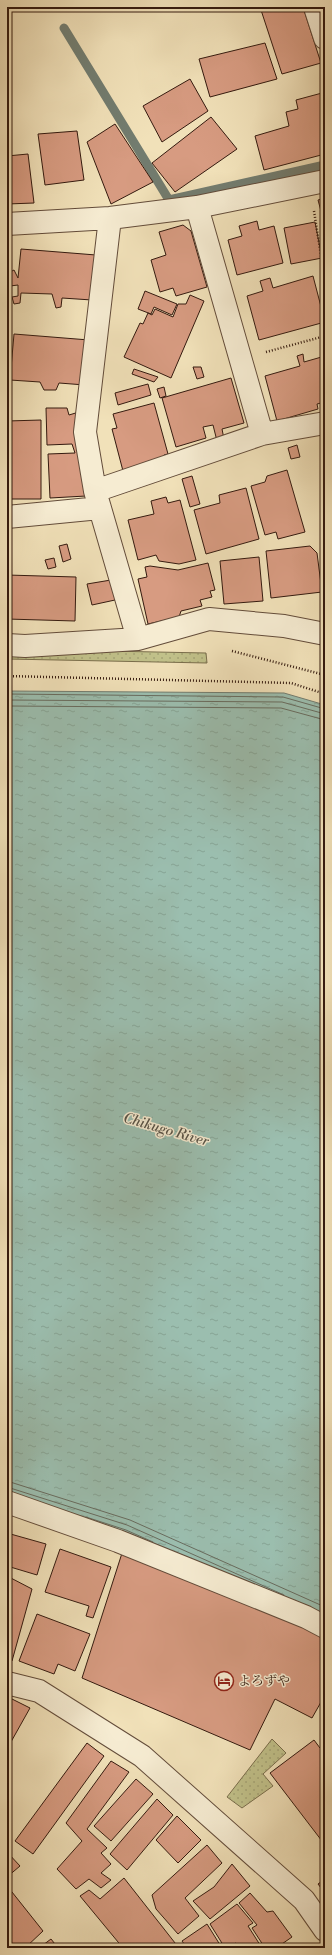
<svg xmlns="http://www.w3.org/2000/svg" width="332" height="1955" viewBox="0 0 332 1955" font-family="'Libre Bodoni','Noto Serif JP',serif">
<defs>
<pattern id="grass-dots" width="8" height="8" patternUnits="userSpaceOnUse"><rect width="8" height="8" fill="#c1c18a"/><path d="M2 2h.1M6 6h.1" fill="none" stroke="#a6a576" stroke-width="1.8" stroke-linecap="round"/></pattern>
<pattern id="water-ripples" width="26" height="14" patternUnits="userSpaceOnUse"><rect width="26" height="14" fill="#9bbeaf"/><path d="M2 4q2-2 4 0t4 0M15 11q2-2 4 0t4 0" fill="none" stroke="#86a395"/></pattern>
</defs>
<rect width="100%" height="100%" fill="#f1e1b9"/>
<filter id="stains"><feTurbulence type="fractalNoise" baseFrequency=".005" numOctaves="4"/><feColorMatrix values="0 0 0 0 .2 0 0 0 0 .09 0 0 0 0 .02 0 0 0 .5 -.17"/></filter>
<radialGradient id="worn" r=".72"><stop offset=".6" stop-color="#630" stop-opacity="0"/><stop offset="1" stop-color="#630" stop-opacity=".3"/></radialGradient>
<!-- grass -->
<path fill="url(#grass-dots)" stroke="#7a6e4c" d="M7,649l199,4 1,10 -200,-4z
M272,1739l14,14 -23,21 10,12 -31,22 -15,-11z"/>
<!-- water -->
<path fill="url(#water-ripples)" stroke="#727c6f" d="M7,691l277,2 41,12v918l-318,-128z"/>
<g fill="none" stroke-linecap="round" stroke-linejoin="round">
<!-- shore -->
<path stroke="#686c5f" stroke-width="1" d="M7,694l276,3 42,12
M7,700l275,2 43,12
M7,706l274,2 44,12
M7,1481l123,39 195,87
M7,1487l120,38 157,70
M86,1517l40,13 27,12"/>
<!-- stream -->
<path stroke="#727c6f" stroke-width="9" d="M64,28l105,172 156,-35"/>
</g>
<!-- building -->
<path fill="#d79b81" stroke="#341a0f" d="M271,7h32l18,56 -39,11 -21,-64z
M265,43l12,36 -67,18 -11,-38z
M190,79l18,32 -46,31 -19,-36z
M322,93l3,9v52l-61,16 -9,-34 34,-10 -3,-14 12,-3 -2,-9z
M211,117l26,32 -62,43 -23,-29z
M115,124l38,58 -42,22 -24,-62z
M77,131l7,49 -39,5 -7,-51z
M28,154l6,49 -27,1v-48z
M325,198v28l-7,-26z
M257,221l2,9 15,-4 9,37 -46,12 -9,-35 14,-4 -3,-10z
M315,222l7,36 -31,6 -7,-36z
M183,225l8,6 16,56 -31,9 -3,-8 -13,4 -9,-32 15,-5 -7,-23z
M21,249l75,6 -4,45 -30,-2 -1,9 -5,1 -4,-14 -31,-1 -1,10 -6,1 -2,-7 6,-1v-11l-8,1v-9l-2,-4 6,-3 4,8z
M313,276l12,46 -66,18 -12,-44 16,-5 -3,-10 10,-3 3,10z
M145,291l32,13 -5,11 -18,-8 -3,7 -13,-5z
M190,295l14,6 -33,77 -47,-21 16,-34 3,1 5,-11 4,2 3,-6 18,8 5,-13h8z
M14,334l75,6 -4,45 -26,-2 -3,7h-12l-4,-8 -30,-2z
M303,354l1,8 21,-6v46l-8,2 1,5 -41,12 -12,-45 35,-10 -3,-10z
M193,367h8l3,10 -7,2z
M134,369l24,8 -4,5 -22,-8z
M231,378l13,45 -22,6 2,10 -7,2 -4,-16 -10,2 3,11 -30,9 -14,-49z
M148,384l3,11 -33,10 -3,-12z
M164,387l2,9 -6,2 -3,-9z
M154,403l14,51 -4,1 1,4 -42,12 -11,-42 5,-1 -4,-14z
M46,408h21l2,7 10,-3 7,84 -36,2 -2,-44 27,-1 -3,-9 -25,1z
M41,420v79h-34v-78z
M297,445l3,12 -9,2 -3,-11z
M287,470l18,62 -27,7 -2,-7 -11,3 -14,-49 14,-4 2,-6z
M192,476l8,28 -10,3 -8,-28z
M246,488l13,51 -53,15 -12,-44 26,-7 -1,-8z
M166,497l2,6 12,-3 16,60 -17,4 -20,-3 -3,-6 -18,5 -10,-40 26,-6 -3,-13z
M67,544l4,15 -8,3 -4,-16z
M310,546l7,7 5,39 -51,6 -5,-47z
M259,557l4,44 -39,3 -4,-43z
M54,558l2,9 -8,2 -3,-9z
M208,563l7,27 -5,1 2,6 -12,3 2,6 -21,5 -2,6 -31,7 -10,-45 9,-2 -2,-10 5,-1 28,4z
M7,575l69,2 -1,44 -68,-2z
M111,580l4,20 -23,5 -5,-21z
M7,1533l39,11 -9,31 -30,-9z
M60,1549l51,18 -18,51 -7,-2 3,-10 -44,-14z
M123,1550l202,85v60l-13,23 -37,-19 -25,51 -168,-72z
M7,1576l25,13 -20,72 -5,-2z
M37,1614l53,20 -15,37 -17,-7 -4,10 -35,-13z
M8,1697l22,11 -23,41v-50z
M314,1740l6,8 5,-3v100l-55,-72z
M87,1743l17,13 -71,98 -18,-13z
M111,1761l18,11 -42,57 20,19 -6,5 10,11 -10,9 10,7 -10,8 -12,-9 -13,10 -19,-20 25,-28 -16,-18z
M136,1779l17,15 -42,47 -17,-15z
M157,1799l16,16 -46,55 -17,-16z
M177,1816l24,24 -23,23 -22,-23z
M207,1845l15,18 -37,35 14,18 -21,18 -22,-25 -4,-14z
M7,1852l13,14 -13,11z
M232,1864l18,22 -40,33 -17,-18 21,-14z
M124,1878l55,70h-56l-43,-52 9,-6 11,9z
M325,1879v14l-7,-9z
M8,1887l35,44 -18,17h-15l-3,-4z
M250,1893l17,19 6,-1 19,26 -16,11h-11l-13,-20 5,-3 -18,-22z
M237,1904l16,19 -5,3 14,22h-23l-3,-5 -11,5 -15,-24z
M207,1924l15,24h-35l-5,-7z
M51,1939l7,9h-19z"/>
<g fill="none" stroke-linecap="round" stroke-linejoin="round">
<!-- minor casing -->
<g stroke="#634c3a" stroke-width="24">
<path id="minor" d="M315,7l10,31
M197,207l65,227
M110,218l-25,214 10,59 43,148
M7,224l103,-6 87,-11 128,-26
M95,491l167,-57 63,-11
M7,517l93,-9
M7,645l18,1 113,-7 71,-20 75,7 41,8
M7,1502l111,39 188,76 19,10
M7,1683l32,8 103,65 162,144 21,30"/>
</g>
<!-- path -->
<path stroke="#341a0f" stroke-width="2.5" stroke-dasharray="1 2" stroke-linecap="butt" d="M314,211l11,70
M266,352l59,-16
M232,651l93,24
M7,676l284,7 34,11"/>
<!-- minor -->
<use href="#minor" stroke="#f6ecd2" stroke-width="22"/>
</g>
<!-- icons -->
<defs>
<g id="hotel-ring" transform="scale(1)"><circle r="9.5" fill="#f6ecd2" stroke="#8f2418" stroke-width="1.5"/><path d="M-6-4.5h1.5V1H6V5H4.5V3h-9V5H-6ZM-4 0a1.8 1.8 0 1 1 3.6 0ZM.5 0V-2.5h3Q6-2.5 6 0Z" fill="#8f2418"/></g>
</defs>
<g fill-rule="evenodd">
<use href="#hotel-ring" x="224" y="1681"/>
</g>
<g text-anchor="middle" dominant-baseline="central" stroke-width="3" stroke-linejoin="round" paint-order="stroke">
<!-- poi labels -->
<g font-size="13" fill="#341a0f" stroke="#f6ecd2" text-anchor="start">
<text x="238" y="1681">よろずや</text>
</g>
<!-- water labels -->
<g font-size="14" font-style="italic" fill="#585347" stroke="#f6ecd2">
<text transform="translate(166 1130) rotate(16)">Chikugo River</text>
</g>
</g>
<!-- margin -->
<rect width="332" height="1955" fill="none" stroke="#f1e1b9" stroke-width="24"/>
<rect x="8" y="8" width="316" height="1939" fill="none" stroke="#341a0f" stroke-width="2"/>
<rect x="12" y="12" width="308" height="1931" fill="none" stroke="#341a0f"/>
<rect width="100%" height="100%" filter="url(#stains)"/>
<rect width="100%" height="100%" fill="url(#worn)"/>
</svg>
